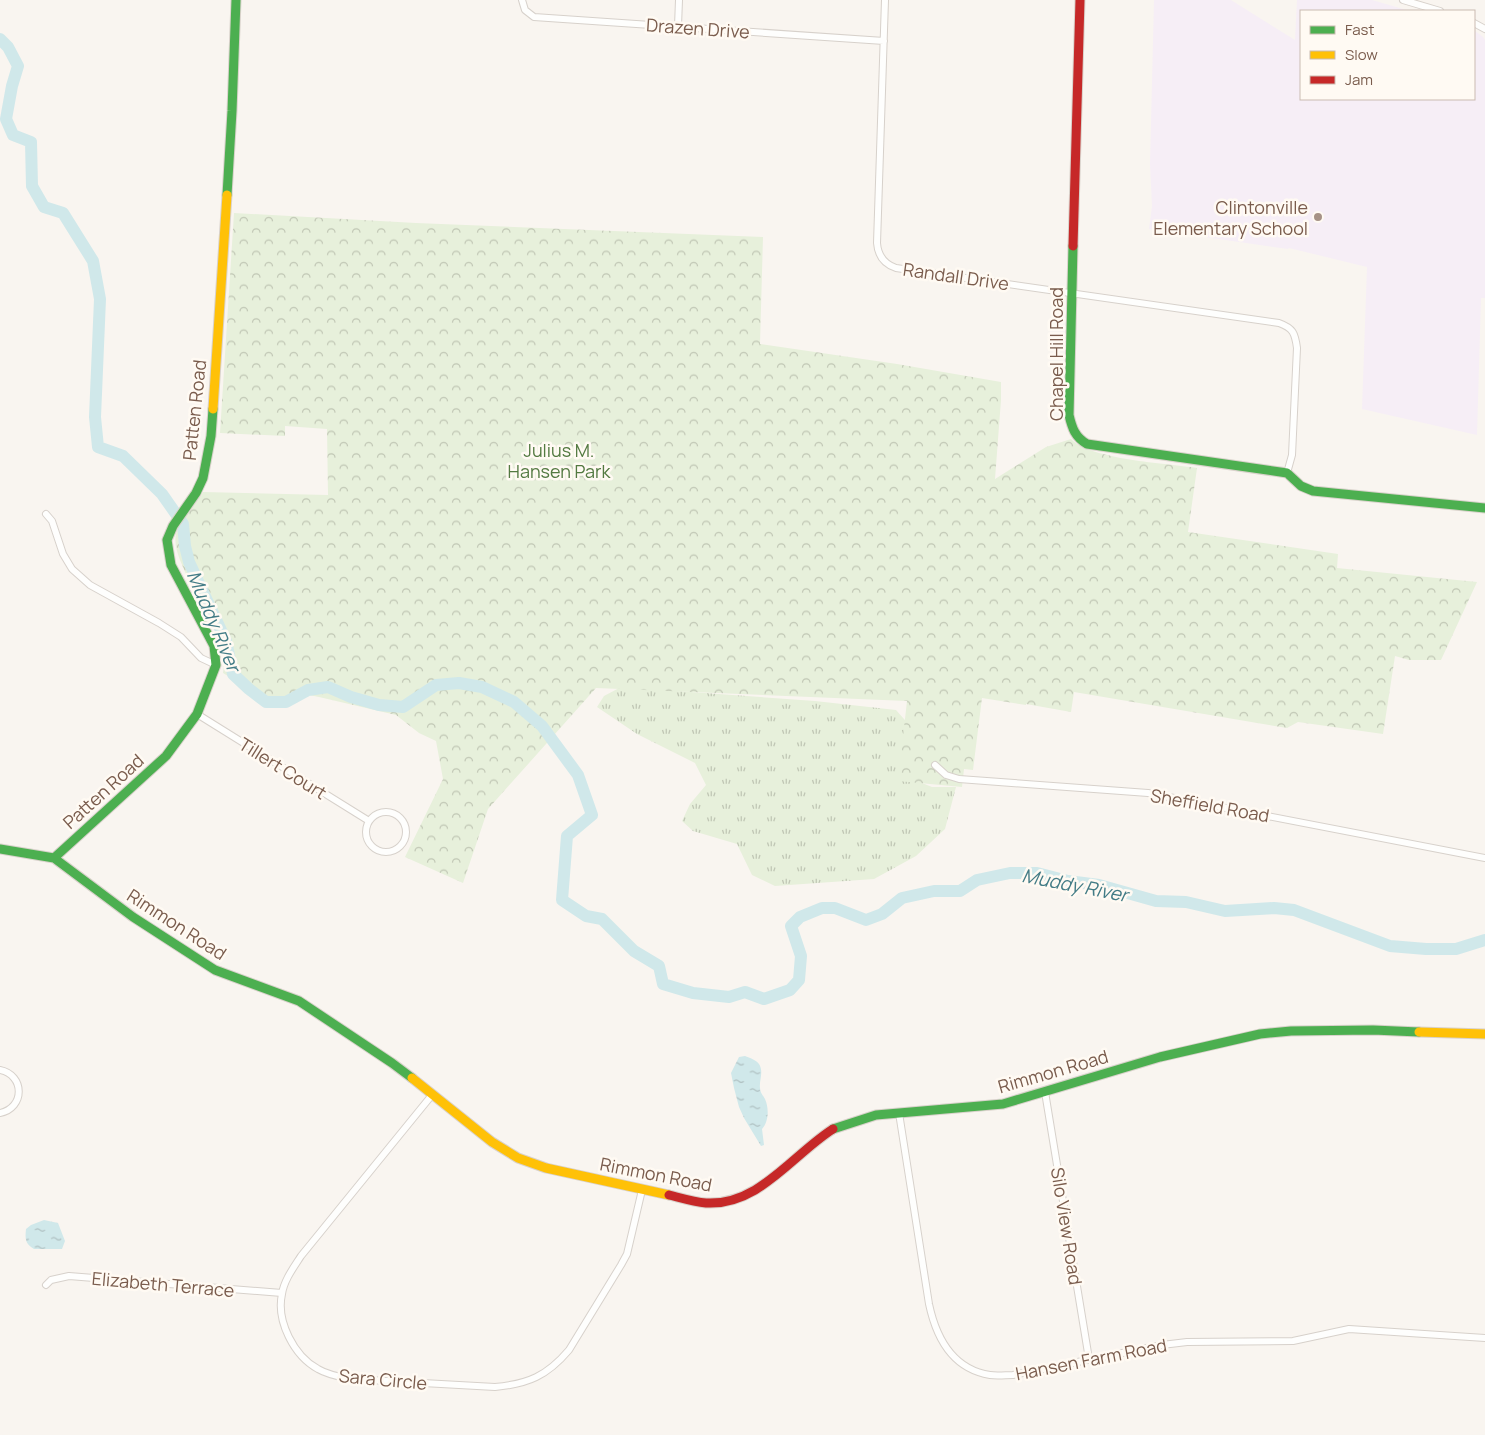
<svg xmlns="http://www.w3.org/2000/svg" width="1485" height="1435" viewBox="0 0 1485 1435" font-family="Manrope,sans-serif">
<defs>
<pattern id="grass-tufts" width="24" height="20" patternUnits="userSpaceOnUse" patternTransform="scale(1.25)"><rect width="24" height="20" fill="#e7f0db"/><path d="M3 7l-1-3M5 7V3M7 7l1-3M15 17l-1-3M17 17v-4M19 17l1-3" fill="none" stroke="#c0c6b4"/></pattern>
<pattern id="park-crowns" width="20" height="18" patternUnits="userSpaceOnUse" patternTransform="scale(1.25)"><rect width="20" height="18" fill="#e7f0db"/><path d="M2 6a3 3 0 1 1 6 0M12 15a3 3 0 1 1 6 0" fill="none" stroke="#c0c6b4"/></pattern>
<pattern id="water-ripples" width="26" height="14" patternUnits="userSpaceOnUse" patternTransform="scale(1.25)"><rect width="26" height="14" fill="#d0e8ea"/><path d="M2 4q2-2 4 0t4 0M15 11q2-2 4 0t4 0" fill="none" stroke="#aebfc0"/></pattern>
</defs>
<rect width="100%" height="100%" fill="#f9f5f0"/>
<!-- education -->
<path fill="#f6eef6" d="M1154,0h77l64,40 2,-40h75l38,11h-109v88h173v-69l9,7 2,3v258h-4l-4,137 -115,-26 5,-142 -78,-19 -1,1 -139,-20 3,-23 -2,-42z"/>
<!-- grass -->
<path fill="url(#grass-tufts)" d="M621,687l194,14 81,9 16,18 5,53 15,6h24l-11,42 -29,27 -42,23 -99,7 -23,-11 -15,-31 -44,-13 -11,-10 8,-17 16,-19 -11,-22 -58,-29 -40,-27 7,-11z"/>
<!-- park -->
<path fill="url(#park-crowns)" d="M234,213l182,10 347,14 -3,107 137,20 104,18v18l-6,79 51,-32 25,-8c21,21 94,24 126,29l-9,64 150,22 -1,14 140,14 -36,78h-32l-14,-4 -12,78 -85,-12 -11,6 -213,-36 -3,20 -45,-8v1l-44,-7 -9,72 -9,-1 -2,18 -64,-6 9,-80 -311,-13 -108,121 -25,74 -58,-26 38,-78 -7,-38 -17,-8 -23,-18 -77,-18 -15,-3 -30,10 -51,-31c6,-30 -12,-53 -27,-78 -6,-11 -11,-23 -16,-35 -3,-8 -6,-17 -4,-26 3,-12 21,-31 27,-42l125,3 -1,-66 -42,-3v10l-65,-3z"/>
<!-- water -->
<path fill="url(#water-ripples)" d="M745,1056c5,2 11,4 14,8 5,8 0,16 1,24 0,5 3,7 5,11 4,9 4,22 -3,30l2,16 -3,1 -17,-28 -5,-11 -5,-19 -3,-15 8,-16z
M44,1220l14,3 7,18 -3,8h-28c-9,-5 -9,-11 -8,-20l5,-4z"/>
<g fill="none" stroke-linecap="round" stroke-linejoin="round">
<!-- river -->
<path stroke="#d0e8ea" stroke-width="12" d="M0,39l8,8 10,19 -6,20 -6,33 7,16 18,7 1,44 12,21 19,6 30,48 7,38 -5,118 3,30 25,9 39,38 21,30 2,22 4,16 37,79 7,33 16,15 17,13h20l22,-12 20,-3 23,10 28,8 24,2 33,-22 23,-2 23,4 32,15 28,24 36,49 14,40 -25,21 -5,64 24,16 16,3 32,32 25,15 4,18 30,9 36,4 16,-5 19,7 26,-9 9,-10 2,-24 -10,-30 9,-9 22,-9h13l31,12 16,-6 20,-16 32,-7h26l17,-11 33,-7h27l31,8 31,4 57,16 30,1 39,9 49,-3 20,2 96,36 36,3h30l29,-9"/>
<!-- street casing -->
<g stroke="#d7d1cb" stroke-width="8">
<path id="street" d="M522,0l3,10 9,7 350,24
M885,0l-8,243c1,13 7,21 19,25l383,55c14,5 16,10 18,25l-5,107 -5,18
M1403,0l37,11
M1474,23l11,6
M678,26l1,-26
M46,514l6,7 11,33 9,15 18,16 69,38 22,14 20,21 15,7
M197,714l172,107
M935,765l11,10 13,4 189,14 337,65
M366 832a20 20 0 1 1 40 0a20 20 0 1 1-40 0Z
M0,1070c25,5 25,38 0,43
M1045,1092l44,267
M432,1095l-131,161c-7,11 -17,24 -19,38 -6,27 12,62 36,75 10,6 22,8 33,10l144,8c33,-3 52,-11 74,-37l52,-85 6,-11 15,-64
M899,1113l30,191c7,33 23,65 61,71 7,1 16,0 23,0l149,-30 25,-3 106,-1 56,-12 136,9
M46,1285l5,-5 18,-4 213,17"/>
</g>
<!-- fast casing -->
<g stroke="#d9d2cb" stroke-width="11">
<path id="fast" d="M227,195l5,-84 4,-111
M1073,246l-4,169c3,13 6,22 18,29l200,29 14,13 12,5 172,17
M0,849l54,9 79,59 82,53 84,31 93,62 20,15
M54,858l112,-102 31,-42 19,-49 -2,-19 -43,-81 -4,-25 6,-14 23,-33 7,-15 8,-42 2,-27
M833,1129l43,-14 127,-11 157,-47 100,-23 31,-3 82,-1 46,2"/>
</g>
<!-- slow casing -->
<g stroke="#d9d2cb" stroke-width="11">
<path id="slow" d="M213,409l14,-214
M1419,1032l66,2
M412,1078l80,64 26,16 28,10 123,27"/>
</g>
<!-- jam casing -->
<g stroke="#d9d2cb" stroke-width="11">
<path id="jam" d="M1073,246l7,-246
M669,1195c12,3 25,7 37,8 53,3 86,-48 127,-74"/>
</g>
<!-- street -->
<use href="#street" stroke="#fefefd" stroke-width="6"/>
<!-- fast -->
<use href="#fast" stroke="#4caf50" stroke-width="9"/>
<!-- slow -->
<use href="#slow" stroke="#ffc107" stroke-width="9"/>
<!-- jam -->
<use href="#jam" stroke="#c62828" stroke-width="9"/>
</g>
<!-- markers -->
<circle fill="#a69286" stroke="#fffaf3" stroke-width="2" cx="1318" cy="217" r="5"/>
<g text-anchor="middle" dominant-baseline="central" stroke-width="5" stroke-linejoin="round" paint-order="stroke">
<!-- street labels -->
<g font-size="18" fill="#7a5c4d" stroke="#fffaf3">
<text transform="translate(698 28) rotate(4)">Drazen Drive</text>
<text transform="translate(956 276) rotate(8)">Randall Drive</text>
<text transform="translate(1056 354) rotate(-90)">Chapel Hill Road</text>
<text transform="translate(194 410) rotate(-84)">Patten Road</text>
<text transform="translate(283 768) rotate(32)">Tillert Court</text>
<text transform="translate(103 791) rotate(-42)">Patten Road</text>
<text transform="translate(1210 805) rotate(10)">Sheffield Road</text>
<text transform="translate(177 924) rotate(33)">Rimmon Road</text>
<text transform="translate(1053 1071) rotate(-16)">Rimmon Road</text>
<text transform="translate(656 1174) rotate(11)">Rimmon Road</text>
<text transform="translate(1067 1226) rotate(81)">Silo View Road</text>
<text transform="translate(163 1284) rotate(5)">Elizabeth Terrace</text>
<text transform="translate(1091 1359) rotate(-11)">Hansen Farm Road</text>
<text transform="translate(383 1379) rotate(5)">Sara Circle</text>
</g>
<!-- poi labels -->
<g font-size="18" fill="#7a5c4d" stroke="#fffaf3" text-anchor="end">
<text x="1308" y="207">Clintonville<tspan x="1308" dy="21">Elementary School</tspan></text>
</g>
<!-- park labels -->
<g font-size="18" fill="#537a41" stroke="#fffaf3">
<text x="559" y="450">Julius M.<tspan x="559" dy="21">Hansen Park</tspan></text>
</g>
<!-- water labels -->
<g font-size="19" font-style="italic" fill="#437c86" stroke="#fffaf3">
<text transform="translate(214 621) rotate(67)">Muddy River</text>
<text transform="translate(1075 885) rotate(11)">Muddy River</text>
</g>
</g>
<!-- legend -->
<rect x="1300" y="10" width="175" height="90" fill="#fffaf3" stroke="#cabbb1"/>
<rect x="1310" y="26" width="25" height="8" fill="#4caf50" stroke="#cabbb1"/>
<text x="1345" y="35" font-size="15" fill="#7a5c4d">Fast</text>
<rect x="1310" y="51" width="25" height="8" fill="#ffc107" stroke="#cabbb1"/>
<text x="1345" y="60" font-size="15" fill="#7a5c4d">Slow</text>
<rect x="1310" y="76" width="25" height="8" fill="#c62828" stroke="#cabbb1"/>
<text x="1345" y="85" font-size="15" fill="#7a5c4d">Jam</text>
</svg>
